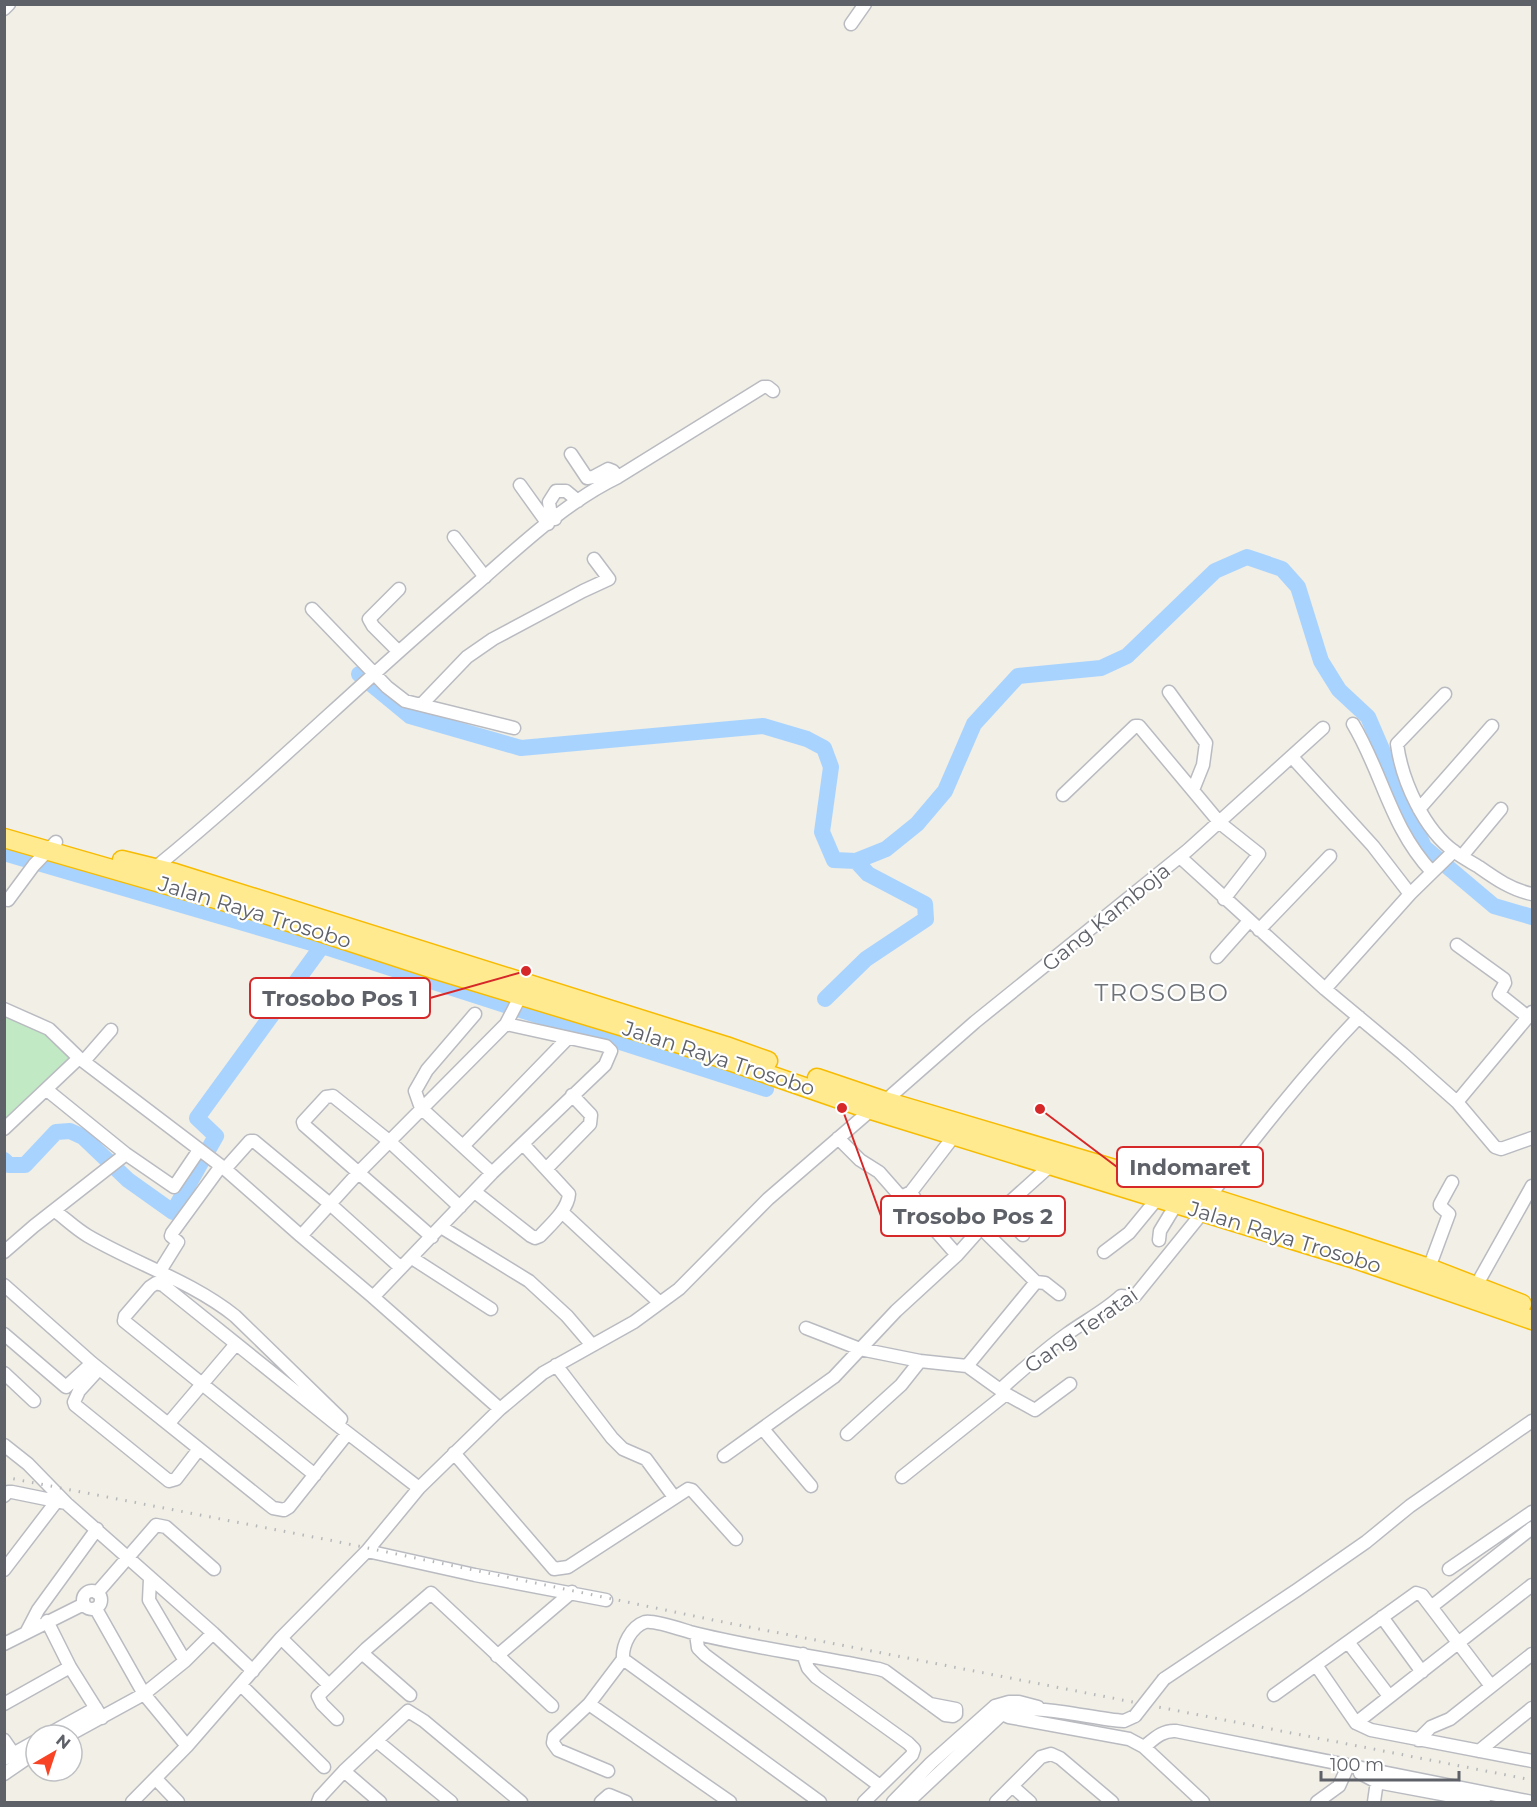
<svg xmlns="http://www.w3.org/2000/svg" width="1537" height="1807" viewBox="0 0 1537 1807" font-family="Montserrat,sans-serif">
<rect width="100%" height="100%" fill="#f1efe6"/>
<!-- green -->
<path fill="#c1eac4" d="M5,1010l42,20 30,27 -72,70z"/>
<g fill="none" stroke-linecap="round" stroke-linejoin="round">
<!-- river -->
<path stroke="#a8d3ff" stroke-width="16" d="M359,674l51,42 111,32 242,-22 44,13 17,9 7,19 -9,65 12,28 22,1 30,-12 31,-25 28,-33 29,-67 44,-48 83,-8 26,-12 88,-85 32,-14 35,12 16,18 23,74 18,29 29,27 56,130 70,59 38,11
M4,853l318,93 444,143
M825,999l41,-40 60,-40 -1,-15 -57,-30 -12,-13
M4,1160l5,5h16l31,-33 14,-1 13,6 45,43 45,32 43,-76 -19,-18 125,-172"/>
<!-- minor casing -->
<g stroke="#b9bbc1" stroke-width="15">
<path id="minor" d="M4,9l5,-5
M851,24l14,-20
M571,454l16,24 6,-1 15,-8 5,2 5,6
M520,485l28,39
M555,519l-5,-10 -1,-7 7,-11h10l12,10
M454,537l31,40
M312,609l75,78 18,14 109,27
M398,651l-25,-25 -4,-7 30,-30
M1169,692l37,51 -3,22 -10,25
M1445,694l-48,50c5,37 27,86 58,108 8,6 16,10 24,15 17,12 33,23 53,27
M421,705l46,-48 26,-18 90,-48 26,-12 -15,-20
M1353,724c30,50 37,103 79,148
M1292,757l81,89 37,48
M1063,795l72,-69h4l81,97 39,31 -35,45
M1419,809l73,-83
M1462,856l39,-47
M1180,857l145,132 78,65 54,48 38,45 6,2 31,-11
M156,867c109,-89 209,-189 317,-280 45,-39 91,-84 145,-110l145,-90h5l5,4
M8,900l26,-35 22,-23
M1259,930l71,-74
M1457,945l47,34 1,4 -6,11 29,23
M1217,957l32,-36
M1325,989l85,-95 44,-43
M4,1009l45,20 30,29 146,111 76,67 58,-64 147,-148 15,-29
M475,1014l-48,56 -12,21 6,17 71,65
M84,1061l27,-31
M47,1090l79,64 48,33 25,-37
M885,1101l90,-79 213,-172 135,-122
M1457,1102l75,-90
M4,1129l75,-71
M954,1136l-43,56 18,31 28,32
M838,1138l22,22 19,12 22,25 10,-5
M463,1146l105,-108
M547,1168l43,-44 1,-9 -19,-20
M225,1169l25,-28h4l76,63 71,64
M475,1192l56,44 4,2 5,-2c10,-11 28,-26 29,-42l-46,-50
M1209,1197c48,-62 96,-124 150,-180
M55,1211c11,8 21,18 33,25 48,28 103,45 147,80l106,103
M1000,1211l23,24
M562,1212l98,91
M441,1227l88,54 38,35 24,28
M301,1236l72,61 119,-124 113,-108 6,-14 -5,-5 -100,-22
M432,1237l-128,-112 -1,-3 23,-25 7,-1 56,45 71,66
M1159,1240l1,-9 17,-28
M4,1252l30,-26 92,-72
M1104,1252l25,-19 28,-34
M412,1258l79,51
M1429,1268l20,-54 -9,-8v-2l12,-22
M160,1271l18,-29 -7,-6 1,-3 49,-67
M1036,1282l9,1 14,11
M4,1285l88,78 181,145 11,2 5,-3 58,-73
M1476,1286l56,-100
M373,1297l127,112
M806,1328l54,21 60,12 47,5
M4,1334l62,53 26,-24
M556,1365l56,73 11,11 23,10 28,38
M99,1369l-20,22 -5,11 1,3 94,76 7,-2 23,-30
M4,1373l30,28
M1001,1389c21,-19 42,-38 66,-55 18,-13 38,-23 54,-38l11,1 3,-1 68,-84
M1006,1394l29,16 35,-26
M169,1423l67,-79
M763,1429l48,57
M847,1434l54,-49 19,-24
M4,1445l24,19 38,39
M454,1453l100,116 14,-2 120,-78 4,1 44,49
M724,1456l110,-79 62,-66 61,-56 24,-27 70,-63
M315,1475l-191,-154 1,-5 25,-29 6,-4 7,2 173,139 83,64
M902,1477l104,-83 -39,-28 69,-84 -55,-54
M4,1496l4,-4h4l54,11 147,130 40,38
M367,1551l108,24 131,25
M1449,1569l83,-57
M4,1570l52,-68
M150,1579l-1,21 36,61
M83 1600a9 9 0 1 1 18 0a9 9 0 1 1-18 0Z
M97,1593l59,-68 10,2 48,42
M1431,1607l101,-79
M96,1609l48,85 43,52
M1382,1617l40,55
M47,1621l23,46 32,51
M26,1633l58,-29
M696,1634l2,14 7,7 175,131
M281,1638l48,47
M1348,1642l41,54
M4,1644l22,-11 12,-23 59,-81
M362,1653l48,42
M803,1654l5,14 8,9 92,66 6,6 -2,6 -48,47
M497,1656l75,-64
M1316,1665l40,58 15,7 161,31
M1164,1679l133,-89 69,-48 44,-36 122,-85
M241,1685l83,82
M1274,1695l142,-102 6,2 69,91
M4,1704l66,-37
M589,1704l141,98
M995,1706l7,8 7,3 120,22 15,8 59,55
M337,1719l-15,-15 -4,-8 48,-47 65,-56 121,113
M1356,1723l176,-138
M47,1735l49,-27
M69,1735l75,-41 41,-33 28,-28
M4,1740l9,13
M1418,1740l13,-13 19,-8 82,-65
M378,1742l73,60
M1144,1747c10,-8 18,-17 32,-16l356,71
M1479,1751l53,-43
M4,1759l32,-18
M344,1771l36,31
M608,1771l-50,-21 -5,-7 1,-6 35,-33 34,-45
M1360,1773l17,9 107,20
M4,1774l32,-22
M156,1779l22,23
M1012,1786l18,16
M132,1802l55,-56 94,-108 86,-87 52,-63 81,-79 43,-36 91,-51 45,-33 89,-90 103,-89
M318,1802l2,-5 24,-26 64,-60 16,10 97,81
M601,1802l8,-7 17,7
M820,1802l-197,-143c-1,-14 8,-32 22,-37 9,-2 35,7 45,10 62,16 126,24 189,37l6,2 60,44 8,1 3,-2v-5l-26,-5
M893,1802l38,-39 64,-57 14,-4h10l19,5
M908,1802l94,-88c32,-13 87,5 122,7l11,-5
M996,1802l45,-45 10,-3 9,4 52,44
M1317,1802l22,-16 9,-20
M1374,1802l4,-28"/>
</g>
<!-- highway casing -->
<g stroke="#f7bb00" stroke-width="21">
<path id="highway" d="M4,838l236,68 190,62 253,77 188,65 490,151 171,59
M122,860l53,13 551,173 42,15
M817,1078l68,23 324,96 135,43 85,28 93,36"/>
</g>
<!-- minor -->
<use href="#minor" stroke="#fff" stroke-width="12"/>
<!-- highway -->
<use href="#highway" stroke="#ffea8f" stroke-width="18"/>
<!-- rail -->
<path stroke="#b7b8b9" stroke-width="3" stroke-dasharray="1.5 8" stroke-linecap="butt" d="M4,1477l330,64 384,80 814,159"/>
<!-- minor-bridge casing -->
<g stroke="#b9bbc1" stroke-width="15" stroke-linecap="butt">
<path id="minor-bridge" d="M1135,1716l29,-37"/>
</g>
<!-- minor-bridge -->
<use href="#minor-bridge" stroke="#fff" stroke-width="12"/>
</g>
<g text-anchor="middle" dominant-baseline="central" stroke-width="4.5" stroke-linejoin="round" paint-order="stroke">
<!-- street labels -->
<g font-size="21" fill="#5e6168" stroke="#fff">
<text transform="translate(255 912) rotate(17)">Jalan Raya Trosobo</text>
<text transform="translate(1106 917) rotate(-39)">Gang Kamboja</text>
<text transform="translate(719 1058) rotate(18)">Jalan Raya Trosobo</text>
<text transform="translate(1285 1237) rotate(17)">Jalan Raya Trosobo</text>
<text transform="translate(1081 1330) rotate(-35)">Gang Teratai</text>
</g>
<!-- quarter labels -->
<g font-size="24" letter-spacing="1.5" fill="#6e737a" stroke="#fff">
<text x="1162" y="992">TROSOBO</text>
</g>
</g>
<!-- callouts -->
<path fill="none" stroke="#d62828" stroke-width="2" d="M526 971L430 998M1040 1109L1117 1167M842 1108L881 1216"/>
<g fill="#d62828" stroke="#fff" stroke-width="2">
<circle cx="526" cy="971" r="6"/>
<circle cx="1040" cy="1109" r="6"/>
<circle cx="842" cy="1108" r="6"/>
</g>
<g fill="#fff" stroke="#d62828" stroke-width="2">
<rect x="250" y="978" width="180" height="40" rx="6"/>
<rect x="1117" y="1147" width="146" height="40" rx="6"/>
<rect x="881" y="1196" width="184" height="40" rx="6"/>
</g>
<g font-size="22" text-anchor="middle" font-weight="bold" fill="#5e6168">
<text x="340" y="1006">Trosobo Pos 1</text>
<text x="1190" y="1175">Indomaret</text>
<text x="973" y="1224">Trosobo Pos 2</text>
</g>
<!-- border -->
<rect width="1537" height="1807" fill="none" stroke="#5e6168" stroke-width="12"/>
<!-- north arrow -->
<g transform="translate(54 1753) rotate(39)"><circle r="28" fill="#ffffff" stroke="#bfc0c3" stroke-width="1.5"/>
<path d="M0-4.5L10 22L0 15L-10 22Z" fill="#f84425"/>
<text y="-9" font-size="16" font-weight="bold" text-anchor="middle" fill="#5e6168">N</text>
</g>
<!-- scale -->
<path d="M1321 1771v9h138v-9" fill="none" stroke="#5e6168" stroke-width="3"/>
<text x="1330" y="1771" font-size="18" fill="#5e6168" stroke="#ffffff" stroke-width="4.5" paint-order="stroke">100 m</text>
</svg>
